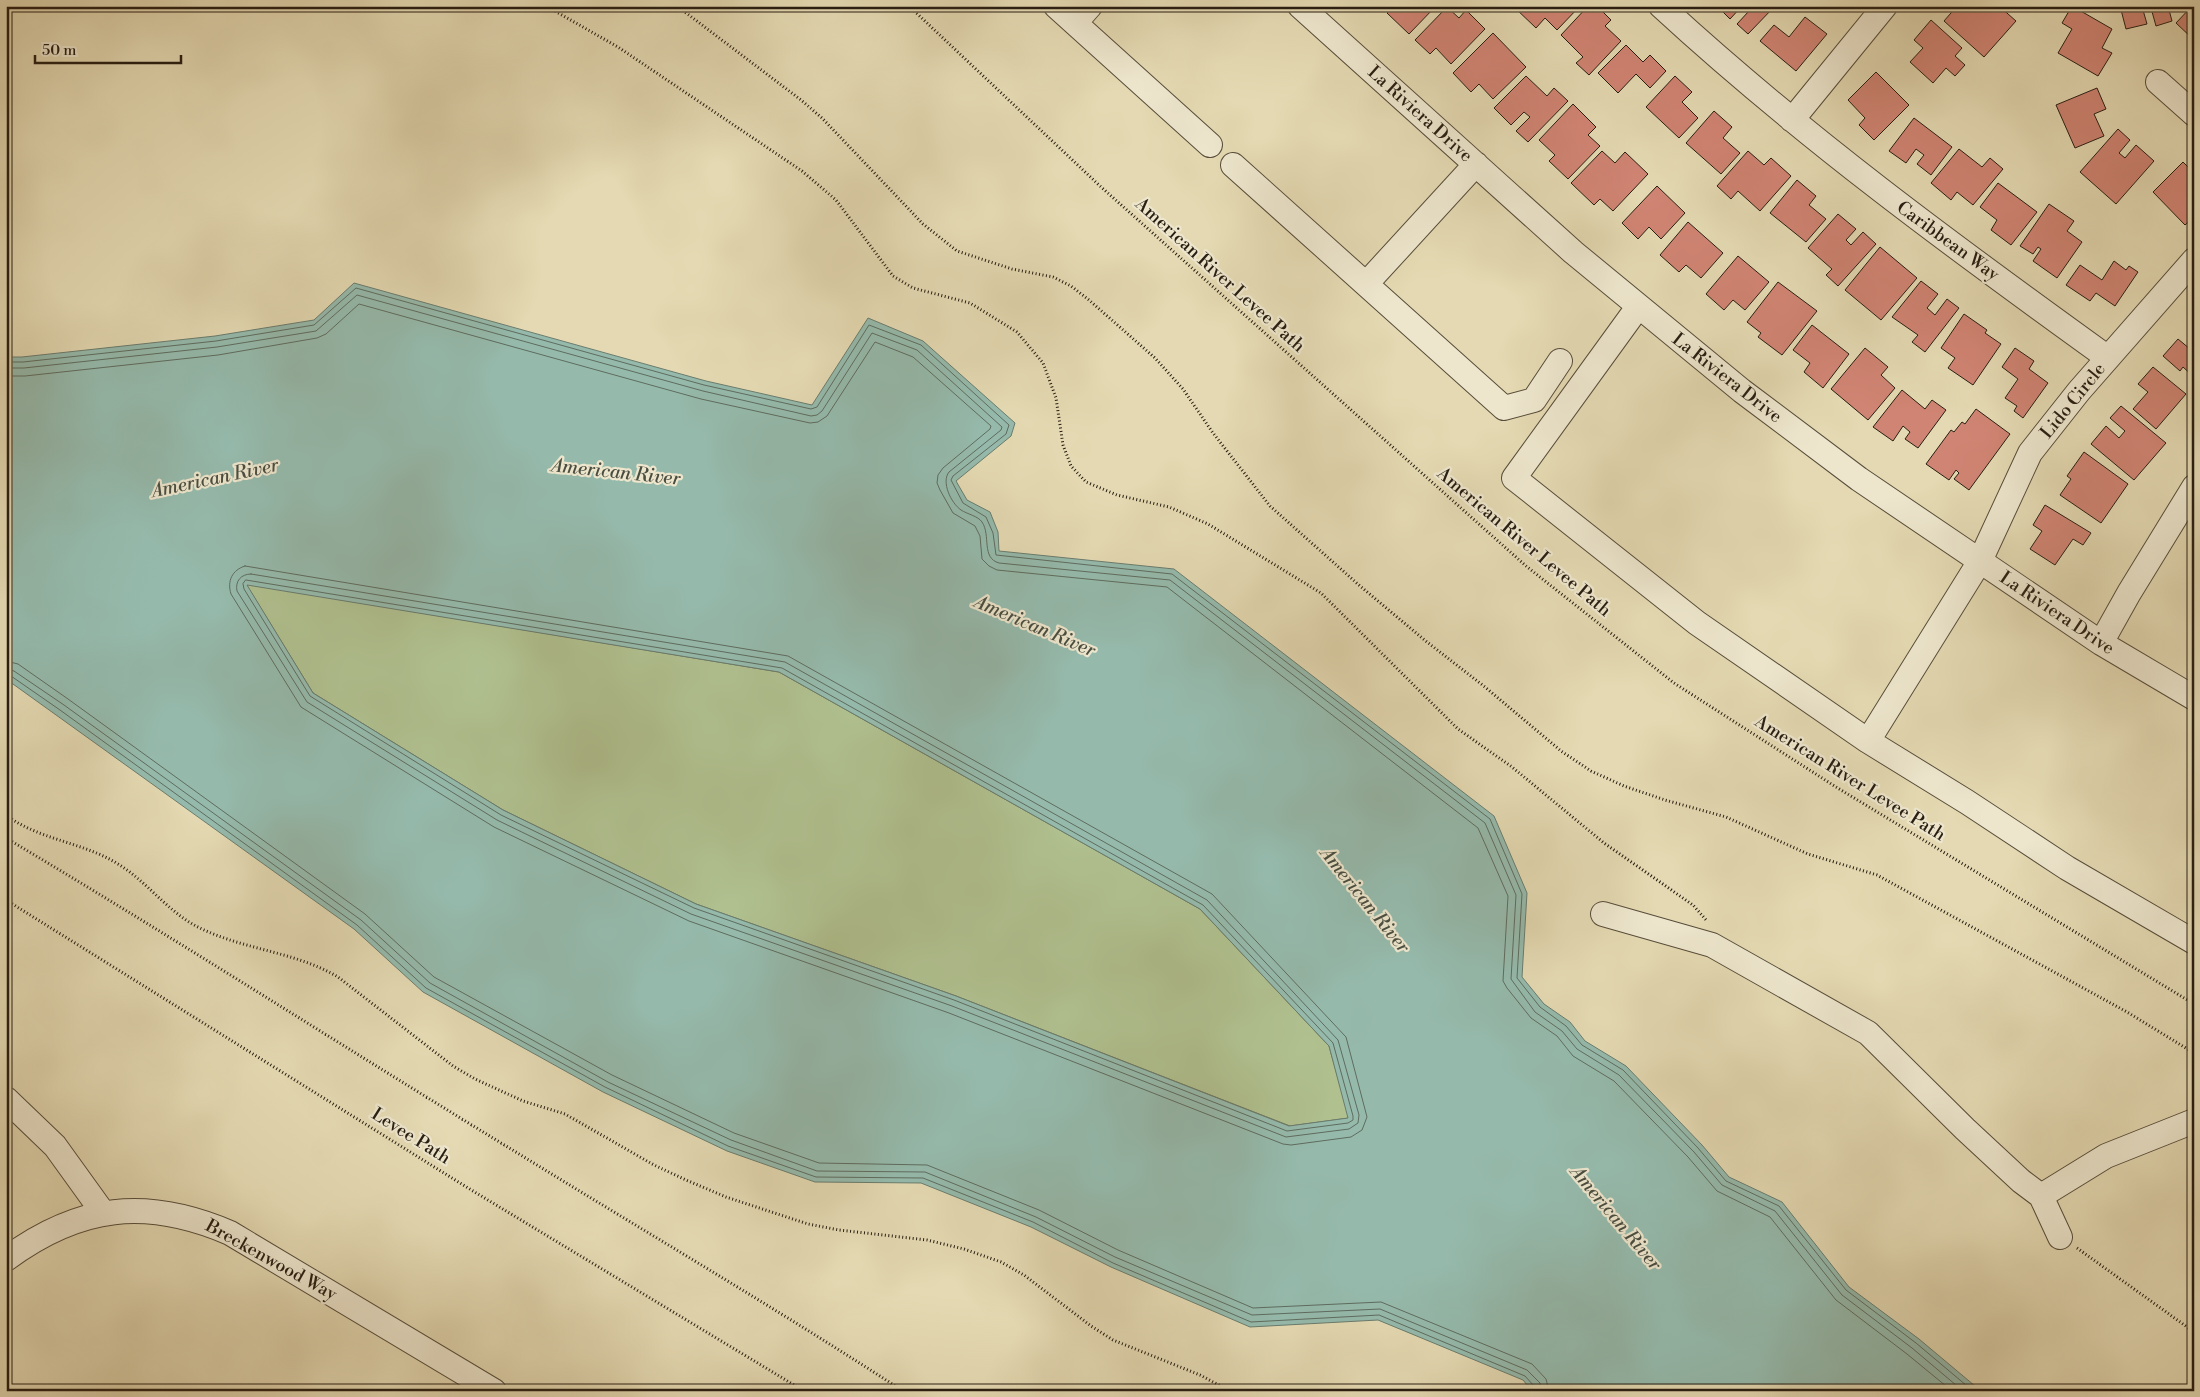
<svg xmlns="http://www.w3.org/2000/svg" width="2200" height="1397" viewBox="0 0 2200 1397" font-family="'Libre Bodoni',serif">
<rect width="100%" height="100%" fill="#e4d9b2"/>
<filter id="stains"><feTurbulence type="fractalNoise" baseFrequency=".004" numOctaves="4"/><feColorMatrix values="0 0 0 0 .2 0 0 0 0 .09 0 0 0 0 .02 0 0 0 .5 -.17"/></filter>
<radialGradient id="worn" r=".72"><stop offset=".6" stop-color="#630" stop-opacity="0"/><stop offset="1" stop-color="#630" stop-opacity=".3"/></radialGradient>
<!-- green -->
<path fill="#b0c08f" stroke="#6c6f50" d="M246,584l533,88 421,237 129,137 20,72 -59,8 -334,-130 -260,-92 -193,-94 -190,-117z"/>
<!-- water -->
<path fill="#95baac" stroke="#697c6e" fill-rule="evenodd" d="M354,283l352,98 106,24 56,-87 55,23 92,82 -4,13 -55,45 11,19 23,12 8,20 1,19 175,18 320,247 33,77 -5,84 22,27 26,18 15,19 41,25 76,79 27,32 53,25 67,85 70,52 62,52h-449l-9,-11 -145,-60 -128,7 -139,-60 -80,-40 -110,-44 -106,-1 -88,-31 -124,-59 -180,-100 -69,-63 -348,-250v-322h16l193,-21 99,-16zM247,585l532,87 421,237 129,137 19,72 -59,8 -333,-130 -260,-92 -193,-94 -190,-117z"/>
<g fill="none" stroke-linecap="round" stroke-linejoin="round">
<!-- shore -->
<path stroke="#5e6c5f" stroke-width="1" d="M6,362h17l193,-21 98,-16 42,-37 348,97 107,24 6,-2 52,-82 52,20 88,80 -3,9 -53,42 -2,4 12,23 23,14 7,16 3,22 176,19 318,245 32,75 -5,84 23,29 26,19 16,19 41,25 75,78 28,33 53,25 67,84 70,53 57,48
M6,368h18l193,-21 99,-16 41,-36 346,96 108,25 6,-1 5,-4 50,-78 45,17 85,77 -1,3 -52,42c-8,10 2,31 12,38 6,4 17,6 21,12 9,13 -1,36 17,41l171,17 315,243 31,72 -5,84 24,33 27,19 15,18 42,26 75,77 28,33 53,26 67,84 70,53 51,43
M6,376h19l193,-21 99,-17 9,-4 33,-30 342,95 109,24 8,-1 9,-6 48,-74 38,15 78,69 -1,3 -47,39 -5,7 -1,8 3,7 13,23 22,13 5,10 2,23 7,7 8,4 170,17 311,241 30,68 -5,85 4,7 24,30 26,18 16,20 41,25 74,76 29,34 53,26 66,83 71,54 45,37
M245,566l543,90 424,238 134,143 21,80 -5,13 -11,7 -60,8 -8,-1 -334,-131 -260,-92 -195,-94 -193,-120 -70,-113c-4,-13 1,-24 14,-28z
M251,574l534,88 422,238 131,140 21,75 -1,8 -9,6 -63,8 -334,-131 -261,-92 -194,-94 -190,-118 -70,-111c-2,-10 4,-17 14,-17z
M246,580l536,88 421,237 130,138 20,73v4l-5,3 -61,8 -333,-131 -260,-92 -193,-93 -191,-119 -66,-107 -1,-5z
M6,661l12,3 50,35 297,215 69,63 178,98 122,58 85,30 108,2 112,45 79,40 135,58 128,-6 151,62 14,15 3,12
M6,669l8,2 50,34 297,215 69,63 178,99 123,58 86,31 108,1 111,45 79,40 137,58 128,-6 147,61 13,13 1,8
M6,675l5,1 49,34 297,215 69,63 179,99 123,59 88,31 107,1 110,44 80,41 138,59 128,-7 146,61 9,10 1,5"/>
</g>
<!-- building -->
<path fill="#d08473" stroke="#281e12" d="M1386,6h50l-27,28 -22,-21 3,-3z
M1580,6l-23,24 -12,-12 -9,10 -22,-21z
M1588,6h9l14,14 -6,6 16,15 -32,34 -13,-12 7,-6 -22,-22z
M1717,6h25l-12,13z
M1743,6h32l-27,28 -11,-10 12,-13z
M1957,6h42l17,15 -32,36 -40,-36z
M2072,6l40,23 -10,19 10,5 -14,23 -40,-23 14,-24 -10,-6z
M2120,6h48l4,15 -16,5 -5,-18 -8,2 4,14 -21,5z
M2192,6h2v34l-18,-17z
M1447,7l12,11 7,-8 19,19 -34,35 -15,-16 -6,6 -15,-14z
M1805,17l22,17 -31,37 -36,-30 14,-16 15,12z
M1931,20l31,28 -7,8 10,9 -10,11 -9,-8 -13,15 -23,-21 13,-14 -9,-8z
M1493,33l33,34 -33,32 -14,-15 -8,8 -18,-19z
M1626,45l17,17 7,-7 16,16 -16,17 -14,-14 -18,19 -20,-20z
M1876,72l33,33 -35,35 -15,-15 6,-7 -17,-18z
M1526,76l21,20 7,-8 14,13 -40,41 -12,-11 14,-14 -6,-5 -13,13 -17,-17z
M1675,76l17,16 -10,10 16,16 -19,20 -33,-31z
M2097,88l9,21 -12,5 10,22 -29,12 -19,-43z
M1573,104l23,23 -8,8 12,11 -32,33 -19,-18 6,-6 -16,-15z
M1714,111l18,16 -9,11 17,15 -19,21 -35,-31z
M1914,118l38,29 -21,28 -14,-11 7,-9 -8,-6 -10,14 -17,-12z
M2118,129l12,11 -11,13 6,5 11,-13 18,16 -38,43 -36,-32z
M1959,149l23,18 8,-9 13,11 -30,36 -16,-13 -6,8 -20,-17z
M1602,151l13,12 10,-11 23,22 -35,37 -13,-12 -6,6 -23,-22z
M1748,151l16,14 7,-7 20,18 -31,35 -22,-20 -7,8 -14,-13z
M2183,162l11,11v44l-9,8 -32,-33z
M1797,180l19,16 -7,9 17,14 -20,23 -36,-29z
M1998,183l39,29 -26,33 -20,-15 6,-10 -17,-13z
M1657,186l28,27 -24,26 -12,-12 -11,12 -16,-16z
M2049,204l25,17 -7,10 15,11 -25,36 -24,-17 8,-12 -3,-2 -5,7 -13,-8z
M1838,214l18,15 -10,11 5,5 12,-13 13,12 -38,42 -12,-11 6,-6 -24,-21z
M1688,222l35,31 -22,25 -15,-13 -7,7 -19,-17z
M1880,247l37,31 -36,42 -36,-30z
M1738,256l31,26 -24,28 -12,-10 -9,10 -18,-16z
M2114,261l12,9 3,-4 9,6 -23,34 -19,-13 -6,8 -24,-16 14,-20 22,15z
M1921,281l17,13 -11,14 8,7 12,-16 12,9 -34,44 -13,-10 6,-7 -26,-18z
M1778,282l39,29 -35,44 -24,-18 3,-4 -14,-11z
M1964,314l23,16 -2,3 16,11 -28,41 -25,-17 7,-10 -14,-10z
M1812,325l37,29 -26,34 -19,-16 6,-9 -17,-13z
M2178,339l12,10 4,-5v33l-11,-10 -3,4 -17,-15z
M1865,348l23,19 -7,8 14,13 -27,32 -37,-31z
M2015,348l19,13 -5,8 19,14 -25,35 -9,-7 3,-5 -12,-8 13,-19 -16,-12z
M2153,367l33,27 -30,35 -23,-20 15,-17 -10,-8z
M1902,390l23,19 7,-9 14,10 -28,38 -13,-9 5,-7 -7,-6 -10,15 -20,-14z
M2121,406l45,37 -32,37 -43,-36 15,-18 13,12 6,-7 -15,-13z
M1976,409l34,25 -41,56 -15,-11 5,-6 -3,-3 -7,10 -23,-16 25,-34 3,2 8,-10 3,2z
M2084,452l44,32 -27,39 -41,-28 11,-16 -4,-3z
M2045,505l46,28 -8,12 -10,-6 -18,26 -25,-16 12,-18 -9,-6z"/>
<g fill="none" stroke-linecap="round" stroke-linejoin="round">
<!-- minor casing -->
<g stroke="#574d3a" stroke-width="26">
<path id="minor" d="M1056,6l154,139
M1300,6l273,246 169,139 117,88 242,164 93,55
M1661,6c140,129 293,241 447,352
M1075,23l15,-17
M2158,82l36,32
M1792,120l93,-114
M1233,165l271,243 30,-8 26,-39
M2194,260l-115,131 -49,62 -50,108 -112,180 99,61 100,66 127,74
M1366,284l110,-120
M1638,307l-124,171 183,145 171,118
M2101,643l28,-50 65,-106
M1603,914l109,31 156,88 97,96 56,52 20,15 65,-40 88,-35
M6,1099l49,47 49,68
M2041,1196l19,41
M6,1259c73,-54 140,-62 224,-26l264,158"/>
</g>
<!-- path -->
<path stroke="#281e12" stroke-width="3" stroke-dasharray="1 2.5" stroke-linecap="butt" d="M546,6l72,41 184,124 34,29 57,76 20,12 57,15 47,29 26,31 13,35 7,47 8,21 15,16 31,13 52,12 39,17 113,69 137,136 54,38 92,76 89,62 14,16
M677,6l124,94 21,18 101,106 34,27 55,18 41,8 18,9 18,14 66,58 28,31 30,44 57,73 90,80 67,56 58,45 76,64 30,20 33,15 41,14 61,17 82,37 69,21 250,137 67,41
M909,6l191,180 426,380 148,117 162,104 358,217
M6,815c33,25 77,27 112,49 30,18 51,50 84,65 44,21 94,23 136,48l115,89 22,13 48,22 42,13 89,51 32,15 40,17 82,27 31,6 88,10 37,9 37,13 23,13 67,51 22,14 87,35 30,16
M6,838c170,101 336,208 505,311 131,81 263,158 392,242
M6,900l462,288 336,203
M2077,1248l117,84"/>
<!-- minor -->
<use href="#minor" stroke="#ede6cd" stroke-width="24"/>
</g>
<g text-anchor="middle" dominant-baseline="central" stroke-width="4.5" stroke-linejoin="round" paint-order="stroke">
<!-- street labels -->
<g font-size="18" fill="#281e12" stroke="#ede6cd">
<text transform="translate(1420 114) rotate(42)">La Riviera Drive</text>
<text transform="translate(1948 241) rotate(36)">Caribbean Way</text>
<text transform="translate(1220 275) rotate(42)">American River Levee Path</text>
<text transform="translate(1727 378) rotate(38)">La Riviera Drive</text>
<text transform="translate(2073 401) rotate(-51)">Lido Circle</text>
<text transform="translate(1524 542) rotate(40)">American River Levee Path</text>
<text transform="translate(2057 613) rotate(34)">La Riviera Drive</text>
<text transform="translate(1850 778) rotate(32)">American River Levee Path</text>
<text transform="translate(411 1136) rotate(32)">Levee Path</text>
<text transform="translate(271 1260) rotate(29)">Breckenwood Way</text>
</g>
<!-- water labels -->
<g font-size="19" font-style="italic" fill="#494d40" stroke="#ede6cd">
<text transform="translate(616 472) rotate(6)">American River</text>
<text transform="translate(215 478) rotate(-12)">American River</text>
<text transform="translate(1035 626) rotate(23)">American River</text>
<text transform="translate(1365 900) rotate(51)">American River</text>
<text transform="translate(1616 1218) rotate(50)">American River</text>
</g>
</g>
<!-- margin -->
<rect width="2200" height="1397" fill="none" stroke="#e4d9b2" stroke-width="25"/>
<rect x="8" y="8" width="2185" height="1382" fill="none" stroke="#281e12" stroke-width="2.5"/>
<rect x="12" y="12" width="2175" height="1372" fill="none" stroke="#281e12"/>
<!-- scale -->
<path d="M35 55v8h146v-8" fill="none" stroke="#281e12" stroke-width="2.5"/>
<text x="42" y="55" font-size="15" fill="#281e12" stroke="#ede6cd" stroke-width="4" paint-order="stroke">50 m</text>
<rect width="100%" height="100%" filter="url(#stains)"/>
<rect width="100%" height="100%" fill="url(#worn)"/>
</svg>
